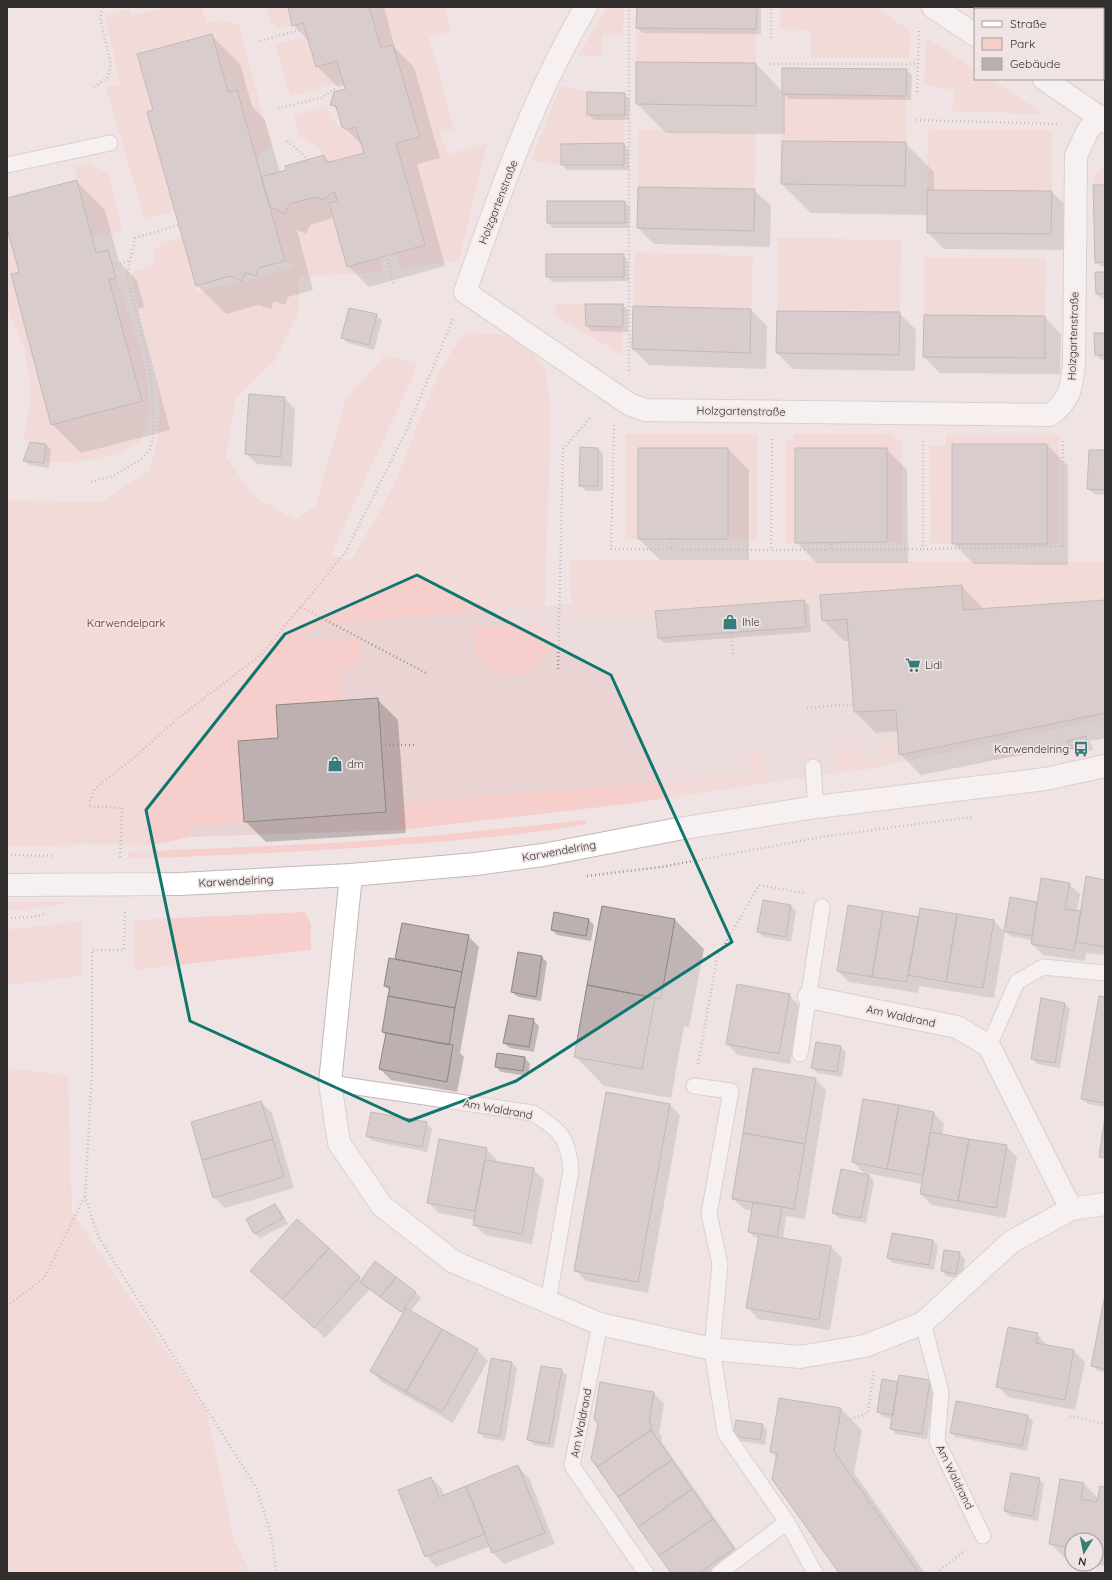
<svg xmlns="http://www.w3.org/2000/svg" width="1112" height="1580" viewBox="0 0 1112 1580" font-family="Quicksand,sans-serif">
<rect width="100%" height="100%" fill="#efe4e3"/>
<!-- built -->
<path fill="#e9d4d3" d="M975,570l130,10v139l-222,47 -258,38 -226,26 -209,7 -16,-102 145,-110z"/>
<!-- green -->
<path fill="#f6cecb" d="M171,7h30l6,17 14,-4 18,5 32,120 -15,14 -19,-69 -9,2 -16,-58 -74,20 15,56 -6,2 28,98 -25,8 -6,-2 -38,-128 14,-4 -15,-68 24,-8 3,7z
M266,7h22l4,19 -11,2 -11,-6z
M369,7h76l6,24 -22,6 25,92 -14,4 8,21 39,-10 -28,117 -58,8 -4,-16 28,-8 -29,-102 24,-6 -27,-92 -12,3z
M607,7h17l-1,29 -21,-1 -1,22 -23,-1z
M780,7h96l34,24 -1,27h-98v-28l-31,-2z
M636,28l120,1v34l-120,-1z
M308,36l29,25 6,21 -53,14 -15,-51z
M926,37l49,32v10h16l53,35 -92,-3 2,-21 -30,-5z
M560,86l27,6 38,23 -1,28 -63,1v21l-30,-4z
M782,94l124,2v46l-124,-1z
M326,106l8,16 13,8 9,-3 8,26 -38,10 -5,-14 -22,-13 -5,-21z
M928,129l124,1v61l-125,-1z
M639,130l117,3 -1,56 -117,-2z
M89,164l19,9 14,58 -30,6 -18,-70z
M1105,166v19h-12l2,-13z
M335,192l2,9 -8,2 18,64 33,-9 4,14 -85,5v35l-25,50 -38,35 -10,60 28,40 41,22 20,-12 31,-108 39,-44 33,10 -87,189 19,8c15,-27 33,-54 46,-83 18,-39 41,-119 71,-147l43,4 15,8 20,25 6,41 -6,196 -226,19 -21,16 61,-3 2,28 -21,2 2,32 -66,5 2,33 -40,3 6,81 -56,3 2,12 -40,8 -67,-1 -76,3v-347l93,2 48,-30 7,-19 5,-40 -4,-37 -25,-97 3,-7 22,-7 -4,-13 6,-6 24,-9 16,55 100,-25 -13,-6 -15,-54 15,7 4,-10 27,-7 7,3 8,-7z
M7,228l12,44 32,153 91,-24 -33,-121 7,-2c15,44 36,89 32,137 -1,9 -5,18 -7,27l-38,17 -59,4 2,-19 -23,-4 6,-29 2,-22 -7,-42 -17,-38z
M778,238l123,2 -1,72 -123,-1z
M635,252l118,4 -2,53 -118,-3z
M924,257l122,2 -1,57 -121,-1z
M556,303l29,1 1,22 37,1 -1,28 -67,-39z
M626,434h131v105h-29v-91h-90v91h-12z
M793,434h98l11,8v101l-15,-1 -1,-94h-91v95h-9v-102h7z
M946,435h113l-1,109h-11v-100h-95v100l-21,-1 -1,-97h16z
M569,560l536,2v38l-142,10 -2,-25 -141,10 -16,5 -232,19z
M547,621l2,30c-7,9 -14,19 -25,23 -16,5 -42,-4 -48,-21 -2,-8 -1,-17 -2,-25z
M1059,742l2,8 -74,11 -2,-3z
M898,743l1,12 -12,1 -4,10c-13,2 -42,11 -49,-1l3,-13 5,-4 12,-1 2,13 22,-2 -1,-13z
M750,750l12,2 4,31 -141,21 -226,26 -1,-27 353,-28z
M585,820l1,4c-67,12 -136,17 -204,22 -85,6 -169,10 -254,13v-7l208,-9 104,-8z
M7,902h64l-22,5 -36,3 -6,-1z
M305,912l6,12v26l-177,20v-50z
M82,922v54l-75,9v-56c25,0 49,-6 75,-7z
M7,1068l61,8 4,136 134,197 28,130 17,34h-244z"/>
<!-- shadow -->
<path fill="#0003" d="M289,7h95l11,41 19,19 26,91 -23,6 28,102 -76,21 -21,-21 -14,-48 -24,7 -4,9 -9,-4 16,60 -25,7 -3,8 -11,-4 -3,8 -12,-4 -33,9 -29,-29 -43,-174 57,-76 29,29 12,42 13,14 15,53 44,-17 7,7 34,-10 -2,-7 -20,-20 -4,-14 -8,-8 16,-15 -2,-4 -7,2 -21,-21 -7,-24 -17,-17z
M638,7h123v27l-118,-1 -6,-5z
M1029,7h24l-1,2h-18z
M637,63l119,1 27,28 123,-22 6,5 -1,25 -122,-1 -4,-4v39l-119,-1 -29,-29z
M624,94l6,5 -1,21h-35l-6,-6z
M783,142l122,1 29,29v19l118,1 16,16 -1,42 -123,-1 -16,-16v-18l-117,-2 -29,-29z
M624,144l5,6v20h-62l-5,-6z
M76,181l29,29 14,52 18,18 7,27 -6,2 32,121 -89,23 -29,-29 -32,-151 -13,-49v-25z
M1105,186v81h-3l-6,-5z
M638,188l116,2 17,16 -1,41 -116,-3 -16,-16z
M624,202l6,5 -1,21h-76l-5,-6z
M623,255l5,6 1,20 -77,1 -5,-6z
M1105,273v26h-3l-5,-5z
M623,305l5,5v22l-36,-1 -5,-5z
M634,307l117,3 16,16 -1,43 -117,-4 -16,-16z
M899,313l17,17 -1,41 -122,-2 -16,-16z
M376,315l6,5 -8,30 -26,-7 -6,-5z
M1045,317l16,17 -1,40 -120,-1 -16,-16z
M1095,334h10v26h-4l-5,-5z
M284,398l11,11 -3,58 -35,-3 -11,-10z
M46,444l5,6 -2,18 -19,-3 -6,-5z
M1047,445l21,21v99l-94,-1 -21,-21z
M598,449l5,5v37h-17l-6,-6z
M728,449l21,21v90h-89l-21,-21z
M886,449l21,21 1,93h-91l-21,-21z
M1105,451v44l-11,-1 -6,-5z
M961,586l21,21v3l123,-9v137l-15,3 3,9 -17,4 -6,-9 -149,30 -21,-21 -1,-23 -23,2 -21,-21 -5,-71h-6l-21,-21z
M804,601l5,5 2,26 -147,11 -5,-5z
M377,699l21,21 8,113 -140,9 -21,-21 34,-82z
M1105,881v74l-19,-2 -1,8 -42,-6 -11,-11v-4l-22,-4 -5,-5 6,-33 27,5 31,-19 11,10 -3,17 5,1z
M791,906l5,5 -5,31 -27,-5 -6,-5z
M602,908l73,12 29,29 -15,78 -5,-1 -13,72 -67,-12 -28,-29z
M920,918l74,3 11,11 -11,66 -75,-12 -1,7 -69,-11 -11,-11z
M589,920l5,5 -3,16 -34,-6 -5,-5z
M402,924l66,12 11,11 -19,106 4,4 -7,35 -66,-12 -11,-11 6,-34 -3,-3 7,-41 -5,-5 11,-25z
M542,957l5,5 -6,39 -23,-4 -6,-5z
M737,985l52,10 11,11 -10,58 -52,-9 -11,-11z
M1105,998v109l-17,-3 -6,-5z
M1064,1003l6,6 -10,59 -23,-4 -5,-5z
M533,1020l6,6 -5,26 -24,-4 -6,-5z
M841,1047l5,6 -4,24 -25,-4 -5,-6z
M525,1058l5,6 -2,12 -27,-4 -5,-5z
M815,1079l11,11 -21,129 -19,-3 -3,23 48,8 11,11 -12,72 -72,-11 -10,-11 11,-70 -5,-1 -5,-5 3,-21 -8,-2 -11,-10z
M261,1102l11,11 22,75 -69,20 -11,-11z
M669,1104l11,11 -32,178 -62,-12 -11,-11z
M934,1113l10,11 -2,11 64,11 11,11 -11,61 -74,-13 -11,-11 1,-10 -55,-11 7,8 -8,42 -27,-5 -6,-5 33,-38 -13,-13z
M426,1123l6,6 -5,23 -55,-11 -5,-5z
M486,1149l11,11v3l36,6 11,11 -12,64 -47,-9 -11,-11 1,-4 -36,-7 -11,-11z
M275,1205l5,5 8,14 -28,14 -5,-5z
M297,1221l65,59 53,12 6,6 -11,14 67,38 11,11 -35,62 -71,-41 -11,-11 33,-57 -34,-25 -45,49 -62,-57z
M892,1234l41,7 5,5 -4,24 -41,-7 -5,-5z
M945,1251l15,2 5,6 -3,20 -15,-3 -5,-5z
M1105,1300v72l-7,-1 -6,-5z
M1037,1334l11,12 26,5 11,11 -10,48 -67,-13 -10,-11z
M492,1360l20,3 5,5 -12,73 -21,-3 -5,-6z
M561,1370l6,5 -13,73 -20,-3 -6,-5z
M930,1381l5,5 -8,53 -31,-5 -5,-5 2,-10 -10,-2 -5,-5 21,-29z
M654,1393l10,11 -5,29 3,3 -1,5 83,119 -19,13h-53l-79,-114z
M956,1402l72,14 5,5 -6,30 -71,-14 -5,-5z
M841,1409l21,21 -8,43 71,100h-85l-63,-115 -6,-7z
M762,1425l5,5 -2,15 -25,-4 -5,-5z
M518,1467l11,11 26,66 -51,20 -11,-11 -2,-7 -55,21 -10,-11 5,-78 11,11 2,7z
M1039,1479l5,5 -6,37 -28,-5 -5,-5z
M1084,1484l15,15 6,-11v78l-13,-2h4v-24h-24v21l-6,-2 -16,-16z"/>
<!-- building -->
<path fill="#bcb1b0" stroke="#8f8584" d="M288,7h81l12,41 12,-3 27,92 -24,6 29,102 -78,22 -18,-64 8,-2 -2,-9 -4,1 -8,7 -7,-3 -27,7 -4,10 -15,-7 -9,-30 25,-7 -1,-4 39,-11 2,8 38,-10 -8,-26 -9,3 -5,-3 -6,-21 -6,-1 4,-13 11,-3 -8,-28 -21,6 -13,-44 -11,3z
M637,7h120l-1,22 -120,-1z
M1105,8v34l-2,-2v-29z
M212,34l16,58 9,-2 48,171 -26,7 -3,8 -11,-3 -3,8 -12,-5 -34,10 -49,-174 6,-2 -16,-56z
M636,62l120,1v43l-120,-2z
M782,68l125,1 -1,27 -124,-2z
M587,92l38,1v22h-38z
M782,141l124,1 -1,44 -124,-2z
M624,143v22h-63v-21z
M77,180l19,73 12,-3 8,28 -7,2 33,121 -91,24 -40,-151 8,-2 -12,-44v-30z
M1093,185h12v77l-10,1z
M638,187l117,2 -1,42 -117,-3z
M927,190l125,1 -1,43 -124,-1z
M547,201h78v22h-78z
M546,254h78v23h-78z
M1095,272h10v22h-9z
M585,304h38v23l-37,-1z
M633,306l118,3 -1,44 -118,-4z
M349,308l28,6 -8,31 -28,-7z
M777,311l123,1 -1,43 -123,-2z
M924,315l121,1v42l-122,-1z
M1094,333h11v22h-10z
M249,394l36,3 -4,60 -36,-3z
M30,442l16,2 -2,19 -21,-2z
M952,444h95v100h-95z
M580,447l18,1v38h-19z
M638,448h90v91h-90z
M795,448h92v94l-92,1z
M1089,450h16v40l-18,-1z
M962,585l1,25 142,-10v113l-206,42 -3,-45 -42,2 -7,-93 -25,2 -2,-26z
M804,600l2,27 -148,11 -3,-27z
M378,698l8,114 -142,10 -6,-81 40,-3 -2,-33z
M1086,736l2,8 -18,5 -2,-8z
M1086,876l19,4v67l-29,-5z
M1041,878l29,5 -5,26 16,2 -7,40 -43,-7z
M1010,897l27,5 -5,34 -28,-5z
M763,900l28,5 -5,32 -29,-5z
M848,905l35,6 -11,66 -35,-6z
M602,906l73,13 -14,80 -74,-14z
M920,908l37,6 -11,68 -38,-7z
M883,911l36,6 -12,65 -35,-5z
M554,912l35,7 -3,17 -35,-6z
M957,914l37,6 -11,68 -37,-6z
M402,923l67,12 -7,37 -67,-13z
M518,952l24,4 -6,41 -25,-5z
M389,958l73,14 -7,36 -67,-12 2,-9 -6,-1z
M737,984l53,10 -11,60 -53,-10z
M587,985l68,13 -13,71 -68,-12z
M388,996l67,12 -6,37 -67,-13z
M1099,996l6,1v106l-24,-4z
M1041,998l24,5 -10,60 -24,-4z
M509,1015l25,4 -5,28 -26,-4z
M386,1033l67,12 -6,37 -68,-13z
M816,1042l25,4 -4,26 -26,-4z
M497,1053l28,4 -2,14 -28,-4z
M753,1068l63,10 -11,66 -62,-11z
M606,1092l64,12 -32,178 -64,-11z
M863,1099l36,6 -12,64 -35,-7z
M261,1101l12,38 -71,21 -11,-38z
M899,1105l35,7 -11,63 -36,-6z
M371,1112l56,10 -5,25 -56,-11z
M1105,1116v42l-6,-1z
M930,1132l39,7 -11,62 -38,-7z
M743,1133l62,11 -11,65 -62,-10z
M273,1139l11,38 -71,21 -11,-38z
M439,1139l48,9 -12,63 -48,-8z
M969,1139l38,6 -11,63 -38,-7z
M485,1160l49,8 -12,66 -49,-9z
M841,1169l28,6 -8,43 -29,-5z
M753,1202l29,5 -5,30 -29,-5z
M275,1204l8,14 -29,16 -8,-15z
M297,1219l32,29 -47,51 -32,-28z
M892,1233l41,7 -4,25 -42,-7z
M759,1234l72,12 -12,74 -73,-12z
M329,1248l31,29 -46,51 -32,-29z
M944,1250l16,2 -4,22 -15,-3z
M375,1261l21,16 -16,20 -20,-15z
M396,1277l20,15 -15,20 -21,-15z
M1105,1295v74l-14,-3z
M406,1308l36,21 -36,63 -36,-21z
M1008,1327l30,6 -2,10 38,7 -9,50 -69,-13z
M442,1329l36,20 -36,63 -36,-20z
M491,1358l21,4 -12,74 -22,-3z
M541,1366l21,3 -13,75 -22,-4z
M899,1375l31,5 -8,54 -32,-5z
M882,1379l16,3 -5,33 -16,-3z
M600,1382l54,10 -5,31 3,1 -1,6 -54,37 -6,-8 7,-35 -4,-5z
M779,1398l62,10 -7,43 85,122h-80l-67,-94 5,-26 -7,-1z
M956,1401l72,14 -6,31 -72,-13z
M736,1420l27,4 -3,16 -27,-4z
M651,1430l21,30 -54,37 -21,-30z
M672,1460l20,29 -54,38 -20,-30z
M518,1465l27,68 -53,20 -26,-67z
M1011,1473l29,5 -7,38 -29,-5z
M431,1477l8,20 27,-11 19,48 -60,23 -27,-67z
M1060,1479l24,4 -3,16 16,3 3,-16 5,1v66l-9,-1v-12h-24v8l-23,-4z
M692,1489l21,30 -54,37 -21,-29z
M713,1519l21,30 -35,24h-28l-12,-17z"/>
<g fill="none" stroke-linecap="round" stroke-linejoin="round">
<!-- service casing -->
<g stroke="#c3b8b7" stroke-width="17">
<path id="service" d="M7,165l103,-22
M813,767l3,40
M989,1046l28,-64 26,-15 62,6
M800,1054l22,-147
M330,1083l203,30c27,18 35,23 38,57l-23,132
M694,1086l37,5 -22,123 11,50 -8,85 13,84 62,89 28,51
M923,1323l18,69 -4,49 46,95
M600,1324l-28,142 74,107
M719,1573l68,-51"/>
</g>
<!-- minor casing -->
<g stroke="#c3b8b7" stroke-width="24">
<path id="minor" d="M586,7c-53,89 -87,188 -121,285l164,112 16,6 405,5c21,-16 21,-26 24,-51l2,-208 11,-24 12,-16
M933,7l42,28
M1044,79l61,42
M351,875l-21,208 9,60 43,63 72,56 146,62 112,25 88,8 65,-11 58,-23 88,-81 60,-33 34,-5
M809,997l148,30 32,19 82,163"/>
</g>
<!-- secondary casing -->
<g stroke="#c3b8b7" stroke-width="24">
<path id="secondary" d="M7,885l173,-1 171,-9 125,-11 67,-9 135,-26 138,-22 229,-28 60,-13"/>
</g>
<!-- path -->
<path stroke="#999191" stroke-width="2.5" stroke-dasharray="1 3" stroke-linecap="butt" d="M1020,7l4,2
M1085,9l1,-2
M771,38v-31
M260,41l39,-11 -1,-6
M1103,46l2,2
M770,64h148
M94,87l14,-10 3,-13 -11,-46 3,-11
M917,92l2,-62
M278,108l43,-10 13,-9 5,2
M916,120l144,4
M287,141l21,18
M387,255l6,29
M112,265l18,-4
M629,371v-364
M614,425l-3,124 160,1
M772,439l-1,111 152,-1
M923,441v108l140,-3v-108
M91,482l24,-7 26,-16 9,-10 4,-16 -2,-48 -5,-29 -20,-81 8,-37 44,-13
M671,539l1,10
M831,549v-7
M301,607l125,66
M731,633l2,22
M558,669l5,-220 27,-31
M807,708l46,-4
M381,745h33
M7,855l47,1
M120,857l2,-49 -34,-2 7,-18 40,-31 42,-38 84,-64 84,-102 62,-124 47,-112
M587,876l74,-9 166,-31 145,-19
M125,912l-1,38h-32v121l-7,125 13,40 159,253 13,42 7,42
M7,918l24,-1 15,-3
M698,1064l19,-106 42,-73 45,8
M7,1306l37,-28 41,-82
M1070,1416l35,8
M839,1423l29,-10 6,-42
M937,1573l28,-23"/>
<!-- service -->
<use href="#service" stroke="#fff" stroke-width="15"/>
<!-- minor -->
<use href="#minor" stroke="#fff" stroke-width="22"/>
<!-- secondary -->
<use href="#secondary" stroke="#fff" stroke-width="22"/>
</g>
<!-- marked area -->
<path d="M0 0H1112V1580H0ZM417,575l194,100 121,267 -216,139 -107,40 -219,-100 -44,-211 139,-176z" fill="#efe4e3" fill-opacity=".55" fill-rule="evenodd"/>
<path fill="none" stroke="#0f766e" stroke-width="3" stroke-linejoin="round" d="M417,575l194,100 121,267 -216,139 -107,40 -219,-100 -44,-211 139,-176z"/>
<!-- icons -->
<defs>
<g id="shop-bare" transform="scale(1.2)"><path d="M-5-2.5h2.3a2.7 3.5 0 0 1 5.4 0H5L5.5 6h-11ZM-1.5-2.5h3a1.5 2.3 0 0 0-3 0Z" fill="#357d78" stroke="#efe4e3" stroke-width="2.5" paint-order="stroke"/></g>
<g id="supermarket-bare" transform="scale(1.2)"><path d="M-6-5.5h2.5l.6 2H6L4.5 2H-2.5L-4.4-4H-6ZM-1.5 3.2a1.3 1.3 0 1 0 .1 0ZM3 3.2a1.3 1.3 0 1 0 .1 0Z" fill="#357d78" stroke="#efe4e3" stroke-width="2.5" paint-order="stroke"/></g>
<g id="bus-bare" transform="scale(1.2)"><path d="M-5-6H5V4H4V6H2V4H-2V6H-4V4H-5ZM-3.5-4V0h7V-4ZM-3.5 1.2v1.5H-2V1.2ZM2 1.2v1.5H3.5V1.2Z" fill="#357d78" stroke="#efe4e3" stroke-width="2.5" paint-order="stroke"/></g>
</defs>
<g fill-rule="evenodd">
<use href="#shop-bare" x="730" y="622"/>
<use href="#supermarket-bare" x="913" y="665"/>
<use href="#bus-bare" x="1081" y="749"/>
<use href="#shop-bare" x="335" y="764"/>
</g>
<g text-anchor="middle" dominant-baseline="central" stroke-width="3.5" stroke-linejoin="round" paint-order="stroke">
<!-- street labels -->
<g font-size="11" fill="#342f2f" stroke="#efe4e3">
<text transform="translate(498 202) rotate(-69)">Holzgartenstraße</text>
<text transform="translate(1073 336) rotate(-88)">Holzgartenstraße</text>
<text transform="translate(741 411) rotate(1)">Holzgartenstraße</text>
<text transform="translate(559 851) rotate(-10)">Karwendelring</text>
<text transform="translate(236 881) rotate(-3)">Karwendelring</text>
<text transform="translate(901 1016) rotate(12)">Am Waldrand</text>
<text transform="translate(498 1109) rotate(10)">Am Waldrand</text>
<text transform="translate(581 1423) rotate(-79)">Am Waldrand</text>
<text transform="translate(955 1477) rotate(64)">Am Waldrand</text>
</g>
<!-- poi labels -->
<g font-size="11" fill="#342f2f" stroke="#efe4e3" text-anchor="start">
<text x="742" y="622">Ihle</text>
<text x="925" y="665">Lidl</text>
<text x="1069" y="749" text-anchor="end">Karwendelring</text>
<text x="347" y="764">dm</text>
</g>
<!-- park labels -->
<g font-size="11" fill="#622625" stroke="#efe4e3">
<text x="126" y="623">Karwendelpark</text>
</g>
</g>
<!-- border -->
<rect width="1112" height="1580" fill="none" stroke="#342f2f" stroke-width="16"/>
<!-- legend -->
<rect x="974" y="8" width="130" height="72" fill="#efe4e3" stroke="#a49c9b"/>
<rect x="982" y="21" width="20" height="6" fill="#ffffff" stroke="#a49c9b"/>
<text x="1010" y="28" font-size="12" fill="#342f2f">Straße</text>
<rect x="982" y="38" width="20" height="12" fill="#f6cecb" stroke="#a49c9b"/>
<text x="1010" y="48" font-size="12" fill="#342f2f">Park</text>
<rect x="982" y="58" width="20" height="12" fill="#bcb1b0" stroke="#a49c9b"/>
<text x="1010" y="68" font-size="12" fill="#342f2f">Gebäude</text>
<!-- north arrow -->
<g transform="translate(1084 1552) rotate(190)"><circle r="19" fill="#efe4e3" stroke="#a49c9b"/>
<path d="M0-3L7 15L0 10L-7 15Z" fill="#357d78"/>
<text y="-6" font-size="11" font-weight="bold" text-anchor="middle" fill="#342f2f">N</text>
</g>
</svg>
